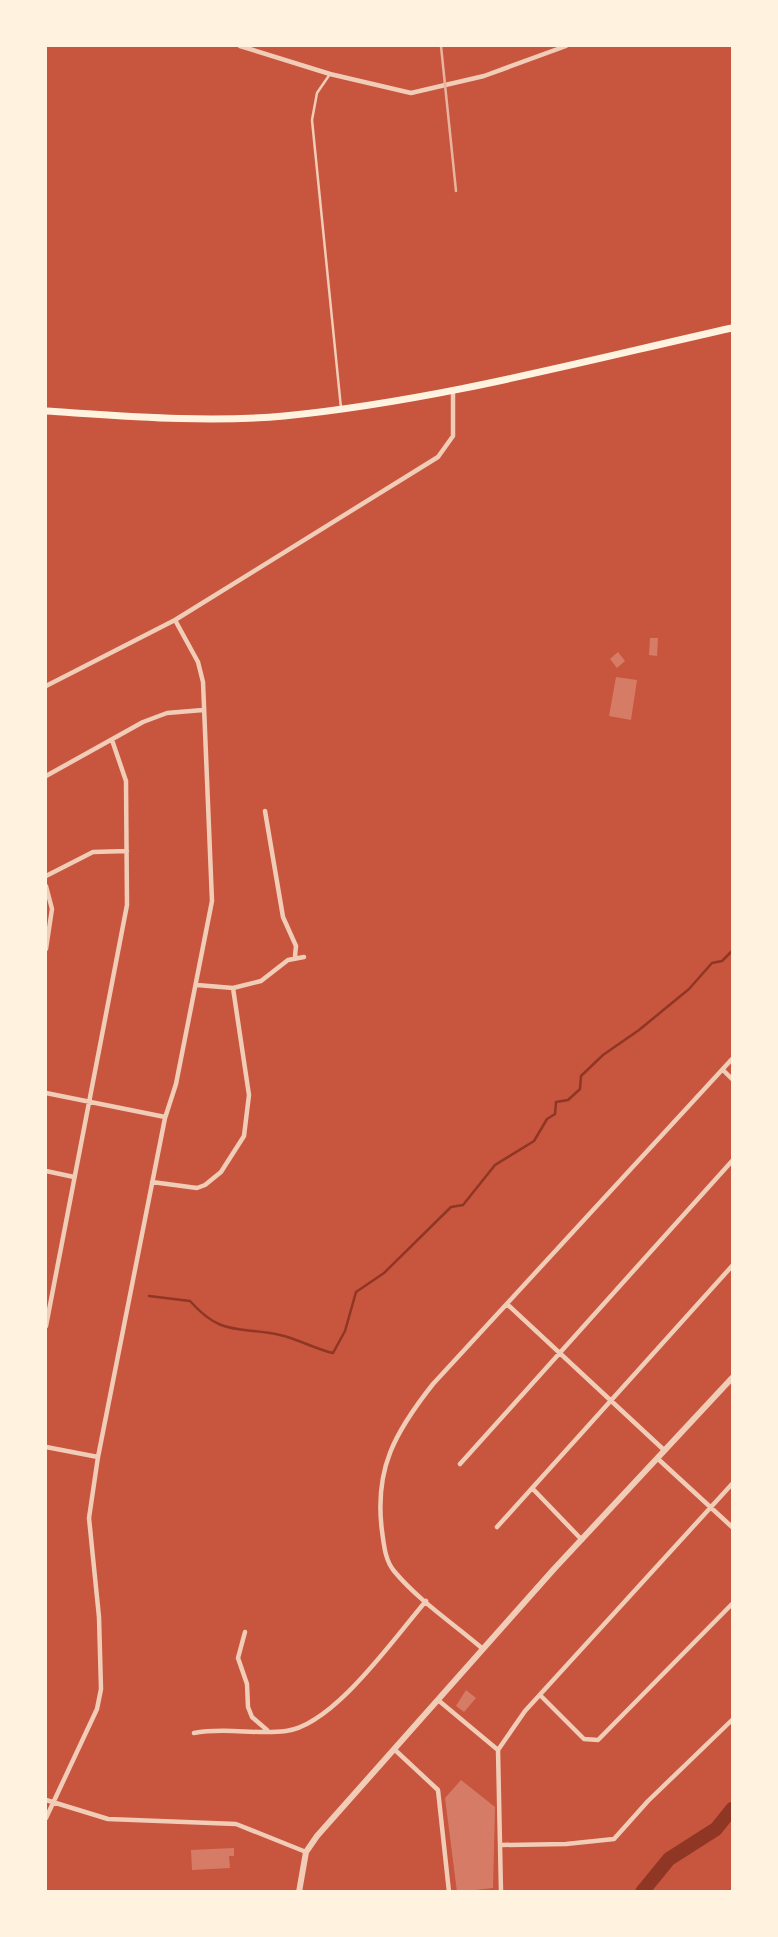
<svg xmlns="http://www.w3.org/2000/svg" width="778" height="1937" viewBox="0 0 778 1937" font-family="'PT Sans Narrow',sans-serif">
<rect width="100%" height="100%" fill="#c8553d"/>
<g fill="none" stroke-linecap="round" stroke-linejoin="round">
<!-- stream -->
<path stroke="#8f3625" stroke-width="2.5" d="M149,1296l41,5c32,36 48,25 90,34 18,4 35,14 53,18l12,-22 11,-39 28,-19 67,-66 12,-2 32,-40 39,-24 13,-22 8,-5 1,-12 12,-2 12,-11 1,-13 22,-21 36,-25 50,-41 23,-26 10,-2 10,-10"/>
<!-- river -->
<path stroke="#8f3625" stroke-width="14" d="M642,1892l27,-33 47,-30 16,-20"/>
</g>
<!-- building -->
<path fill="#d67c66" d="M650,638h8l-1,18 -8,-1z
M618,652l7,9 -8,7 -7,-9z
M616,677l21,3 -6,40 -22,-4z
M466,1690l10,8 -12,14 -8,-6z
M461,1780l34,27 -2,81 -36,4 -12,-94z
M234,1848v8h-5l1,12 -38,2 -1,-20z"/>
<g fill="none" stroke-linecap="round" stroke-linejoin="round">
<!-- service -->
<path stroke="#f1ccb7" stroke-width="2.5" d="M330,74l-13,19 -5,27 29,288"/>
<!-- minor -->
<path stroke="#f1ccb7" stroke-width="4.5" d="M240,46l90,28 81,19 73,-17 82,-30
M46,686l129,-66 263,-163 15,-21v-46
M46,776l97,-54 24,-9 36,-3
M265,811l18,106 13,29 -1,10
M46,876l47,-24 34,-1
M46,886l6,23 -6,40
M233,988l28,-7 27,-21 16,-3
M723,1070l9,9
M46,1093l119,24
M46,1171l28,6
M152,1182l45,6 8,-3 16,-13 23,-36 5,-41 -16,-107 -36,-3
M508,1305l156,145
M46,1326l81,-421 -1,-124 -14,-41
M46,1447l52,10
M657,1458l75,69
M460,1464l272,-303
M532,1488l50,52
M497,1527l235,-261
M245,1632l-7,26 9,26 1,23 4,10 15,13
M483,1649c-29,-25 -64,-48 -89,-78 -9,-11 -10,-26 -12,-40 -8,-62 13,-99 51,-147l299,-325
M541,1696l43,43 14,1 134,-136
M438,1700l60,50
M194,1733c31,-6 61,2 92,-2 48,-6 109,-94 140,-130
M394,1749l44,41 11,102
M46,1800l62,19 128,5 70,28
M46,1818l51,-109 4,-20 -2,-72 -10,-99 9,-61 67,-339 11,-34 36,-183 -9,-219 -5,-20 -23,-42
M501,1845l65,-1 48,-5 34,-38 84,-81
M501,1892l-3,-142 27,-39 207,-227"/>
<!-- tertiary -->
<path stroke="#f1ccb7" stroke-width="6" d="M299,1892l7,-40 11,-16 237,-267 178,-191"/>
<!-- primary -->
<path stroke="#fff3e0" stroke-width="7" d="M46,411c79,5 159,12 238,5 152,-15 300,-55 448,-88"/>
<!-- rail -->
<path stroke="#e9b49f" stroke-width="2.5" d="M441,46l15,145"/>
</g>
<!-- border -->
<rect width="778" height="1937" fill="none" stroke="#fff3e0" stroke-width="94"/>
</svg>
